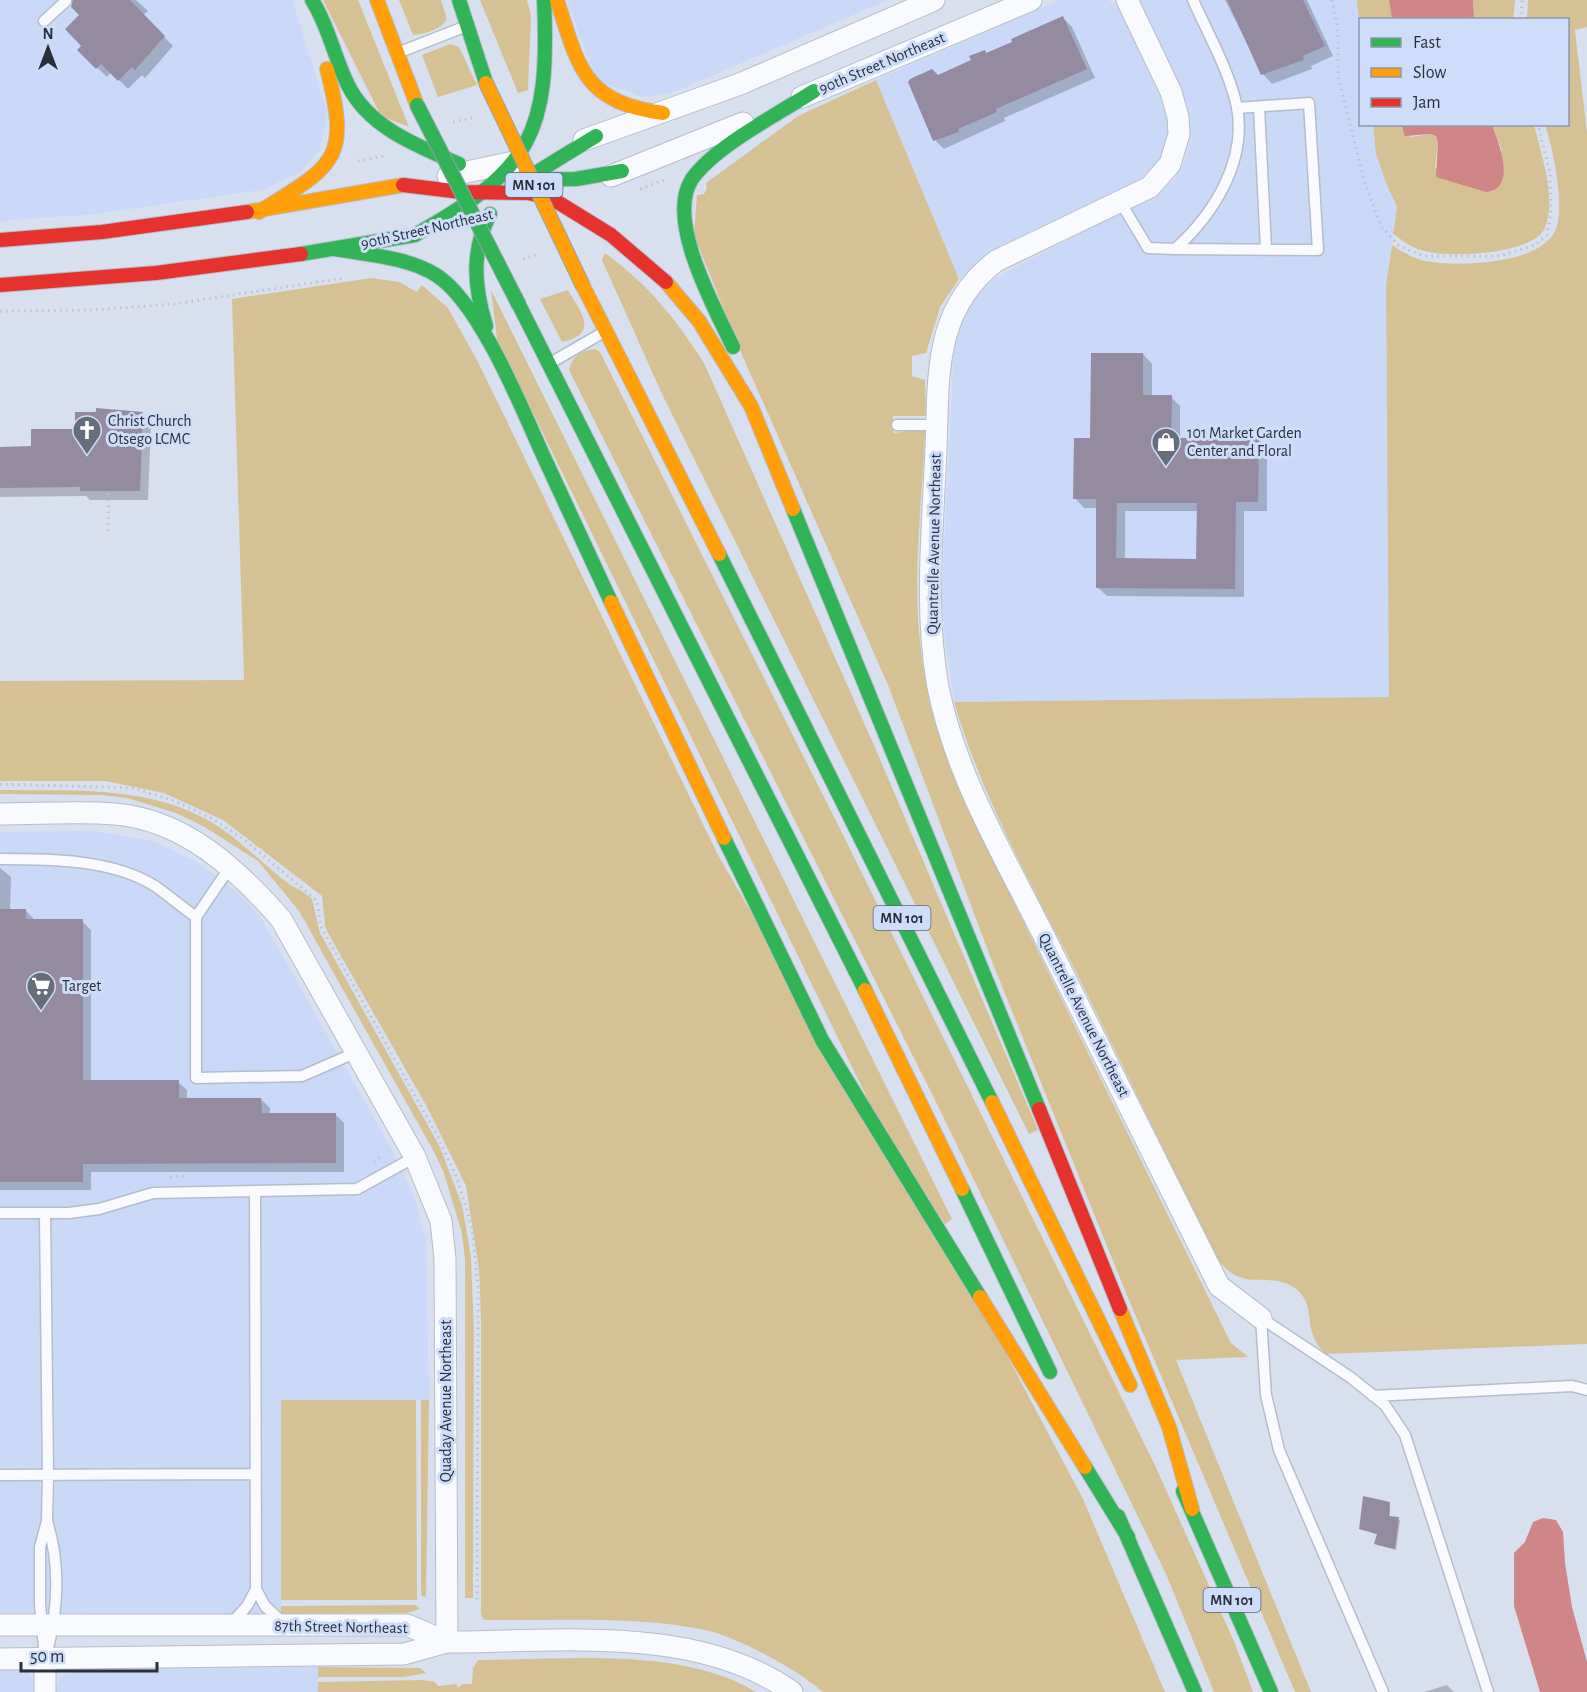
<svg xmlns="http://www.w3.org/2000/svg" width="1587" height="1692" viewBox="0 0 1587 1692" font-family="'Alegreya Sans',sans-serif">
<rect width="100%" height="100%" fill="#d8e0ef"/>
<!-- built -->
<path fill="#cad9f7" d="M0,0h292l36,114 -9,37 -19,21 -38,18 -167,24 -95,7z
M567,0h321l-214,92 -32,5 -46,-17z
M1059,0h49l10,6 49,107 2,14 -4,25 -9,14 -16,13 -140,67 -18,12 -23,21 -83,-199z
M1140,0h217l3,29v95l13,1 3,29 10,29 11,24 -11,78 4,412 -436,5 -13,-92 13,-260 8,-30 14,-24 19,-18 163,-85 17,-15 11,-20 5,-27 -4,-27z
M94,831l58,10 44,20 44,34 20,21 134,237 21,46 11,42 3,159 -148,1v213l-281,-1v-781z
M318,1667v25h-264l6,-14 11,-8 16,-2z
M0,1668l27,2 8,12v10h-35z"/>
<!-- green -->
<path fill="#d6c194" d="M323,0h35l51,127 -28,-11z
M399,0h42l6,19c-6,11 -23,15 -34,16z
M480,0h47l4,16 -3,74 -10,3z
M1357,0h32l3,19 -32,1v9z
M1473,0h42l-2,19h-39z
M1528,0h59v27l-12,3 12,103v1211l-261,10c-4,-4 -9,-9 -11,-14 -9,-17 -1,-37 -19,-51 -28,-21 -52,8 -81,-33 -47,-98 -95,-196 -144,-294 -44,-85 -90,-168 -117,-260l435,-5 -3,-412 6,-40c10,7 21,13 33,16 32,6 117,4 131,-32 9,-24 -3,-81 -11,-104l23,-1v-104l-41,-1z
M450,44l9,3 18,38 -39,12 -16,-42z
M876,80l83,199 -19,28 -14,46 -14,3v20l13,4 1,36h-33l1,17 27,-4 4,3c-3,74 -14,152 -3,226 7,50 24,98 43,145l266,540 17,14 -72,3 135,332h-16l-169,-399 -131,-324 -107,-284 -145,-328 -49,-122 3,-40 7,-1 3,-6 -1,-5 92,-67z
M1373,125h28l1,5 9,7 19,-3 6,2 2,7 -3,25 67,-17 -10,-26h42c7,28 23,74 11,103 -12,27 -99,31 -124,22 -11,-3 -19,-10 -28,-16l4,-27 -11,-24 -10,-29z
M605,253c44,32 70,65 99,110l169,380 165,387 -9,4 -367,-740 -60,-134z
M371,278l28,4 18,10 5,-7 26,23 30,54 240,493 279,482 86,162 82,193h-342c-25,-22 -85,-55 -118,-62 -69,-15 -150,-9 -221,-10l-3,-6v-295l-2,-50 -13,-83 -39,-79 -98,-172 -4,-9 -3,-30 -99,-76 -59,-27 -59,-12h-105v-100l244,-1 -12,-381z
M491,290l461,929 -7,5 -66,-102 -382,-783z
M568,290c13,23 32,43 -6,52l-22,-43z
M595,349l5,3 240,477 314,634 82,183 17,46h-39l-48,-118 -231,-474 -366,-730c3,-14 13,-20 26,-21z
M0,790c69,1 143,-5 206,29 31,17 55,44 83,65 8,5 16,8 23,15l8,34 120,214 22,58 9,52 3,73 -1,268h-8v-338l-3,-27 -11,-36 -7,-24 -10,-21 -135,-241 -41,-50 -55,-35 -27,-13 -49,-15 -25,-3 -102,-1z
M281,1400h135l1,200h-136z
M421,1400h8l-3,197 -5,-2z
M416,1605l4,4 -13,4 -126,1v-8z
M478,1660c85,0 203,-14 278,32h-438v-10l105,-2 12,2 3,4 18,-2 2,4 5,-4h9l1,-16z
M318,1667l102,1 6,5 -22,4h-86z"/>
<!-- water -->
<path fill="#d08587" d="M1389,0h84l1,19h-82z
M1401,125h91c6,16 26,64 -6,67l-50,-15 2,-34 -2,-7 -6,-2 -25,2z
M1543,1518l13,2 7,12 2,31 7,44 15,55v30h-47l-26,-86v-53l11,-11 8,-20z"/>
<!-- shadow -->
<path fill="#0003" fill-rule="evenodd" d="M66,0h70l12,11 -5,4 30,31 -28,32 -3,-3 -14,14 -17,-17 -4,5 -28,-27 4,-4 -2,-31 -8,-11z
M1225,0h82l26,56 -22,10 1,3 -40,15 -9,-10z
M1063,18l9,9 23,51 -91,40 1,3 -61,28 -9,-9 3,-63 35,-16 12,-10 2,3z
M1143,354l9,10v33h19l9,9v33h78l9,10v62h-23v86l-137,-1 -10,-9 1,-79h-14l-9,-10 17,-59zM1125,511h73v49h-73z
M122,410l3,3h17l9,10 -3,77h-58l-4,-4 -86,1v-49h33l43,-17v-18z
M0,868l11,9 -1,33h15l9,9 48,2 9,9v152h87l9,8v9h74l9,9v7l65,-1 9,9v49h-253v18h-91z
M1390,1504v13l10,3 -4,30 -19,-5 1,-10 -17,-6z
M1447,1685l7,7h-30z"/>
<!-- building -->
<path fill="#958ba1" fill-rule="evenodd" d="M73,0h57l35,36 -30,34 -3,-3 -14,14 -17,-17 -5,5 -19,-19 4,-4 -16,-17 14,-14 -8,-8z
M1227,0h76l22,46 -22,10 1,4 -43,15z
M1063,16l24,53 -91,40 1,3 -39,17 1,3 -26,9 -25,-59 2,-3 22,-10 6,6 33,-15 -2,-4 16,-6 1,3 26,-11 -1,-3z
M1091,353h52v42h29l-1,43h88l-1,64h-22l-1,87 -139,-1v-89h-23l1,-61h16zM1117,503h80l-1,56 -80,-1z
M96,408l47,4 -3,79h-60v-4l-80,1v-41l31,-1v-17h44v-17h21z
M0,909h26v10h57v161h96v18h82l1,15h74v50l-253,1v18h-83z
M1363,1496l27,6 -1,14 10,1 -4,32 -21,-5 3,-10 -18,-5z"/>
<g fill="none" stroke-linecap="round" stroke-linejoin="round">
<!-- lane casing -->
<g stroke="#b6bdca" stroke-width="13">
<path id="lane" d="M44,21l22,-20
M400,52l64,-25
M1259,107l7,142
M1121,203l27,45 27,1c38,-34 72,-87 62,-142 -8,-37 -29,-73 -44,-107
M1175,249l143,1 -9,-147 -72,5
M552,362l52,-30
M897,425h40
M0,859c49,0 112,0 155,27 14,10 27,21 41,31
M230,867l-34,50v161l106,-2 55,-24
M255,1192l1,397
M0,1213h69l30,-4 54,-16 204,-4 58,-32
M45,1213l3,262 -1,46 -7,26v57l5,55c13,-45 16,-93 2,-138
M1261,1318l89,59 35,28 20,30 83,257
M1261,1318l5,77 13,55 104,242
M1373,1396l199,-10 15,4
M0,1475l256,-1
M230,1625l17,-19 9,-17 9,17 18,17"/>
</g>
<!-- street casing -->
<g stroke="#b6bdca" stroke-width="23">
<path id="street" d="M1127,0l44,92 7,25 1,17 -9,30 -20,23 -154,74c-63,49 -57,114 -60,187 -3,79 -12,161 2,239 17,87 65,167 104,245 59,118 118,236 177,354l42,32
M802,97l229,-97
M584,140l156,-56 194,-84
M448,176l66,-14
M611,176l132,-53
M0,814c38,0 77,-3 115,0 70,6 122,55 166,105l134,238 26,64 4,38 2,383c112,0 249,-18 345,50
M0,1625h407l40,17
M0,1659l404,-5 43,-12
M45,1659v33"/>
</g>
<!-- fast casing -->
<g stroke="#b6bdca" stroke-width="16">
<path id="fast" d="M312,0c17,27 22,57 36,85 21,43 70,61 111,79
M459,0l27,83
M520,180l56,-1 46,-8
M524,180l72,-44
M415,235c117,-66 135,-101 129,-235
M335,249c33,6 72,8 101,26 43,27 85,131 106,178 23,50 46,99 69,149
M301,254l114,-19
M519,305l346,685
M486,326c-12,-39 -15,-75 4,-112
M733,347c-18,-39 -68,-127 -41,-168 23,-33 88,-66 122,-88
M793,509l246,600
M719,554l273,548
M724,838l98,202 158,257
M962,1189l88,183
M1085,1467l43,70
M1183,1491l88,201
M1118,1516l77,176"/>
</g>
<!-- slow casing -->
<g stroke="#b6bdca" stroke-width="16">
<path id="slow" d="M377,0l40,105
M557,0c22,69 27,102 106,113
M247,212l156,-27
M259,212c75,-47 92,-51 68,-143
M666,282l33,39 52,85 42,103
M583,286l136,268
M611,602l113,236
M865,990l97,199
M992,1102l138,283
M980,1297l105,170
M1120,1309l49,118 23,82"/>
</g>
<!-- jam casing -->
<g stroke="#b6bdca" stroke-width="16">
<path id="jam" d="M403,185l58,7 67,1 23,5 60,37 55,47
M0,240l102,-8 145,-20
M0,285l156,-12 145,-19
M1039,1109l81,200"/>
</g>
<!-- path -->
<path stroke="#bfc3c8" stroke-width="3" stroke-dasharray="1.5 4.5" stroke-linecap="butt" d="M1332,0l6,31v45l26,104 17,46 18,20 25,10h76l35,-11 12,-10 4,-21 -1,-40 -12,-50
M1521,20l1,-20
M453,122l23,-5
M358,161l26,-5
M640,189l25,-9
M523,259l16,-5
M0,311l92,-1 82,-6 170,-26
M108,531l1,-42
M0,784l133,4 42,13 38,18 33,22 71,60 4,26 116,208 20,43 15,49 6,58 -1,318
M374,1162l8,-7
M170,1177l14,-1"/>
<!-- lane -->
<use href="#lane" stroke="#f9fafd" stroke-width="10"/>
<!-- street -->
<use href="#street" stroke="#f9fafd" stroke-width="21"/>
<!-- fast -->
<use href="#fast" stroke="#30b455" stroke-width="14"/>
<!-- slow -->
<use href="#slow" stroke="#ff9f0a" stroke-width="14"/>
<!-- jam -->
<use href="#jam" stroke="#e5322d" stroke-width="14"/>
<!-- fast-bridge casing -->
<g stroke="#93a5ae" stroke-width="16" stroke-linecap="butt">
<path id="fast-bridge" d="M417,105l102,200"/>
</g>
<!-- slow-bridge casing -->
<g stroke="#93a5ae" stroke-width="16" stroke-linecap="butt">
<path id="slow-bridge" d="M486,83l97,203"/>
</g>
<!-- fast-bridge -->
<use href="#fast-bridge" stroke="#30b455" stroke-width="14"/>
<!-- slow-bridge -->
<use href="#slow-bridge" stroke="#ff9f0a" stroke-width="14"/>
</g>
<!-- icons -->
<defs>
<g id="church-pin" transform="scale(1.5)"><path d="M0 17L-7.5 6A9.5 9.5 0 1 1 7.5 6Z" fill="#666e7b" stroke="#ceddf9"/><path d="M-1.2-6h2.4v3.5h3.3v2.4h-3.3V6h-2.4V-.1h-3.3v-2.4h3.3Z" fill="#fff"/></g>
<g id="shop-pin" transform="scale(1.5)"><path d="M0 17L-7.5 6A9.5 9.5 0 1 1 7.5 6Z" fill="#666e7b" stroke="#ceddf9"/><path d="M-5-2.5h2.3a2.7 3.5 0 0 1 5.4 0H5L5.5 6h-11ZM-1.5-2.5h3a1.5 2.3 0 0 0-3 0Z" fill="#fff"/></g>
<g id="supermarket-pin" transform="scale(1.5)"><path d="M0 17L-7.5 6A9.5 9.5 0 1 1 7.5 6Z" fill="#666e7b" stroke="#ceddf9"/><path d="M-6-5.5h2.5l.6 2H6L4.5 2H-2.5L-4.4-4H-6ZM-1.5 3.2a1.3 1.3 0 1 0 .1 0ZM3 3.2a1.3 1.3 0 1 0 .1 0Z" fill="#fff"/></g>
</defs>
<g fill-rule="evenodd">
<use href="#church-pin" x="87" y="430"/>
<use href="#shop-pin" x="1166" y="442"/>
<use href="#supermarket-pin" x="41" y="986"/>
</g>
<g text-anchor="middle" dominant-baseline="central" stroke-width="6" stroke-linejoin="round" paint-order="stroke">
<!-- shield labels -->
<g fill="#ceddf9" stroke="#5a6475" stroke-width="1.5">
<rect x="505.5" y="173" width="57" height="24" rx="4.5"/>
<rect x="873.5" y="906" width="57" height="24" rx="4.5"/>
<rect x="1203.5" y="1588" width="57" height="24" rx="4.5"/>
</g>
<g font-size="15" font-weight="bold" fill="#29303d">
<text x="534" y="185">MN 101</text>
<text x="902" y="918">MN 101</text>
<text x="1232" y="1600">MN 101</text>
</g>
<!-- street labels -->
<g font-size="16" fill="#29303d" stroke="#ceddf9">
<text transform="translate(882 63) rotate(-23)">90th Street Northeast</text>
<text transform="translate(427 229) rotate(-13)">90th Street Northeast</text>
<text transform="translate(934 544) rotate(-89)">Quantrelle Avenue Northeast</text>
<text transform="translate(1084 1015) rotate(63)">Quantrelle Avenue Northeast</text>
<text transform="translate(446 1401) rotate(-90)">Quaday Avenue Northeast</text>
<text transform="translate(341 1627) rotate(1)">87th Street Northeast</text>
</g>
<!-- poi labels -->
<g font-size="16" fill="#29303d" stroke="#ceddf9" text-anchor="start">
<text x="108" y="421">Christ Church<tspan x="108" dy="18">Otsego LCMC</tspan></text>
<text x="1187" y="433">101 Market Garden<tspan x="1187" dy="18">Center and Floral</tspan></text>
<text x="62" y="986">Target</text>
</g>
</g>
<!-- legend -->
<rect x="1359" y="18" width="210" height="108" fill="#ceddf9" stroke="#8c98ae" stroke-width="1.5"/>
<rect x="1371" y="38" width="30" height="9" fill="#30b455" stroke="#8c98ae" stroke-width="1.5"/>
<text x="1413" y="48" font-size="18" fill="#29303d">Fast</text>
<rect x="1371" y="68" width="30" height="9" fill="#ff9f0a" stroke="#8c98ae" stroke-width="1.5"/>
<text x="1413" y="78" font-size="18" fill="#29303d">Slow</text>
<rect x="1371" y="98" width="30" height="9" fill="#e5322d" stroke="#8c98ae" stroke-width="1.5"/>
<text x="1413" y="108" font-size="18" fill="#29303d">Jam</text>
<!-- north arrow -->
<g transform="translate(48 48)" stroke="#ceddf9" stroke-width="4.5" paint-order="stroke">
<path d="M0-4.5L10 22L0 15L-10 22Z" fill="#29303d"/>
<text y="-9" font-size="16" font-weight="bold" text-anchor="middle" fill="#29303d">N</text>
</g>
<!-- scale -->
<path d="M21 1662v9h136v-9" fill="none" stroke="#29303d" stroke-width="3"/>
<text x="30" y="1662" font-size="18" fill="#29303d" stroke="#ceddf9" stroke-width="4.5" paint-order="stroke">50 m</text>
</svg>
